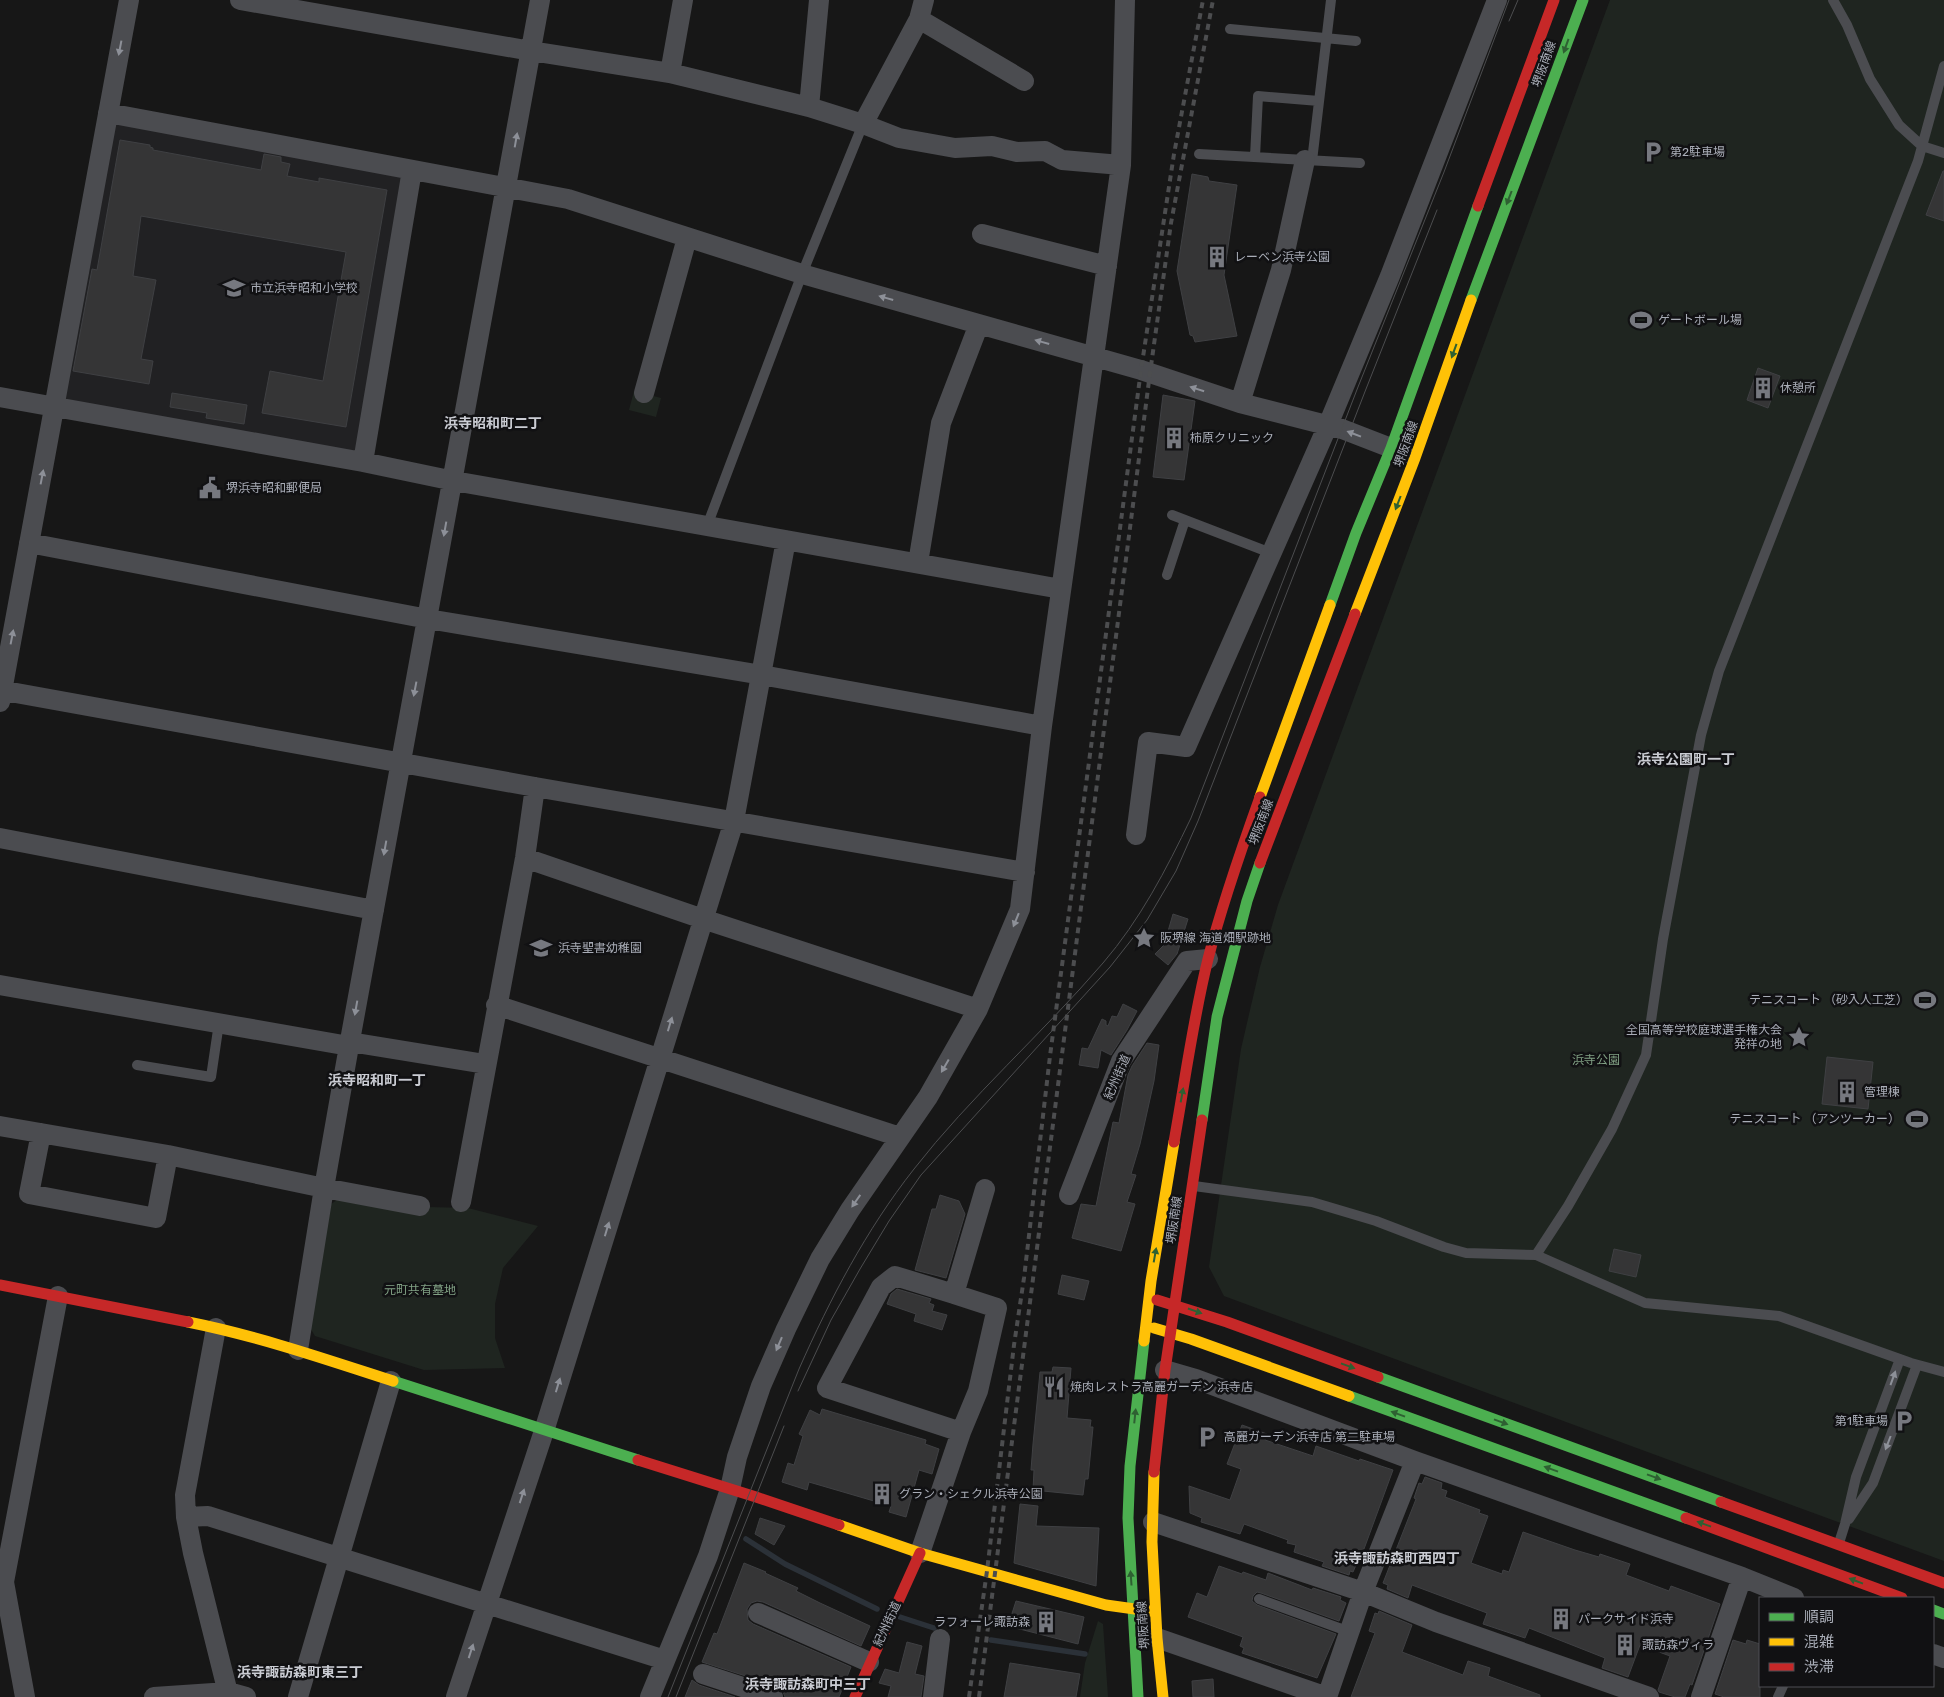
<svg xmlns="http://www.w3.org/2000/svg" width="1944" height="1697" viewBox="0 0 1944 1697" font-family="Rubik,'Noto Sans JP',sans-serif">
<rect width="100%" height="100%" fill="#171717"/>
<!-- built -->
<path fill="#212123" d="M108,113l304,57 -49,292 -308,-56z"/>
<!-- green -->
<path fill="#1f2520" d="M1610,0h334v1561l-720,-265 -15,-29 32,-218 19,-82 18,-62z
M634,391l27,7 -5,19 -27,-7z
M338,1199l89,8 41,1 70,18 -35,42 -8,36v34l10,30 -81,2 -109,-34 -6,-10 21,-121z
M1098,1621l5,3 5,73h-28l5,-34z"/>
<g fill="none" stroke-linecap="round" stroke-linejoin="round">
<!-- stream -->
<path stroke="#2b3138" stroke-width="5.5" d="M746,1539l39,25 92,45
M900,1617l34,11
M991,1640l94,14"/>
</g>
<!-- building -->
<path fill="#353536" stroke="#3f4043" d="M120,140l30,5v2l3,1v2l108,20 3,-16 17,3v5l9,2 -3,12 32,6v-4l68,12 -41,237 -84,-14 8,-42 53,10 23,-129 -205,-36 -8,60 23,4 -15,79 12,2 -4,23 -76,-13 19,-102 5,1z
M1943,171h1v50l-18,-6z
M1192,174l16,3 1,4 28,4 -13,90 13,61 -42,6 -2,-6 -3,-1 -13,-64z
M1758,368l22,8 -12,32 -21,-8z
M172,393l75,12 -3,19 -38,-6 1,-5 -37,-6z
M1163,395l32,6 -11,79 -31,-3z
M1173,914l15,5 -11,35 -9,11 -13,-11 9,-9z
M1123,1004l14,7 -10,19 -16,25 -10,-5 -3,18 -19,-3 3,-17 6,1 14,-30 4,2v4l2,1 4,-10 5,1z
M1147,1043l12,2 -5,36 -14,63 -9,30 5,1 -9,27 8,2 -14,47 -49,-13 9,-34 15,2 17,-84 6,1 9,-48 4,-9z
M1827,1057l46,5 -5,47 -46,-5z
M940,1195l19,6 6,13 -19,64 -31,-8 17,-61h4z
M1614,1249l27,6 -5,22 -27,-6z
M1062,1275l27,6 -5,19 -26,-6z
M897,1289l34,10 -2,4 5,2 -2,6 15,4 -5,15 -28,-9 2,-7 -29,-10 4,-10z
M1053,1367l18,1 -4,50 24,2 -1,7h3l-5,52h-3l-2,16 -50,-5 1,-20h-3l2,-26 7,-72h12z
M822,1409l104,31 -1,4 14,5 -7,25 -13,-4 -13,47 -17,-5 2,-6 -82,-24 -2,8 -25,-8 6,-19 6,2 9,-29 -4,-2 11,-24 10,5z
M1242,1425l25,9 -2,6 48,16 3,-10 43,15 1,-2 33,11 -29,79h-1l-10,23 -3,-1 -1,4 -27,-9 2,-4 -30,-10 2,-7 -9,-2 1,-3 -44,-16 -4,10 -39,-12 1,-4 -12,-5 -1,-27 41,14 11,-31 -14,-5z
M1425,1477l17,6 -1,6 6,2 -2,6 35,13 -1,3 9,3 -17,47 31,11 1,-4 6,2 14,-40 52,18 24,7 1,-3 30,10 -4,11 43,16 2,-5 49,18 -28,81 -2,-1 -5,13h-10l-16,-5 -1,-2 12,-34 -30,-11 -12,32 -26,-9 3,-10 -76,-30 -4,10 -42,-14 4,-11 -27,-10 -48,-18 -4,13 -21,-9 1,-4 -5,-2 33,-84 -2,-1 5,-15 3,1z
M1020,1504l18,2 -2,20 63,2 -3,58 -82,-23z
M760,1518l25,8 -11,19 -19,-11z
M744,1563l22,9 -1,1 33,15 -2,3 24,12 50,23 -9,20 -98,-44 -6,-1 -6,2 -4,6 1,11 5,4 98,43 -12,30h-54l-3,-8 -5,-3 -75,-24 12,-29 3,1z
M1219,1566l23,8 1,-2 23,8 2,-7 44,17 1,-2 28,9 -1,3 6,3 -7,18 -78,-28 -4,-1 -4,4 -1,5 5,4 79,29 -19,44 -75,-25 2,-5 -4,-2 3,-9 -55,-20 9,-24 10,4z
M1016,1601l68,16 -6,27 -70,-18z
M1379,1611l33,14 -10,27 61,23 5,-14 22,7 -2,8 52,19v2h-189l24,-64 -6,-2 6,-18 3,1z
M1733,1640l13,4 1,-4 13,4v53h-36l-9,-3z
M907,1642l15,4 -7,28 9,2 -3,21h-33l3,-11 -12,-3 6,-14 14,4z
M1010,1663l70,11 -4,23h-72z
M1213,1679l1,18h-21l-1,-16z
M692,1680l7,5 36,12h-50z"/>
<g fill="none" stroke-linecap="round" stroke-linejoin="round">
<!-- lane -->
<path stroke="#4b4c50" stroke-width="10" d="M1833,0l14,25 23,54 29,46 23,21 22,7
M1230,29l126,12
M1199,154l161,9
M1255,157l3,-61 61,5
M1312,161l19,-161
M1172,515l99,38
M707,526l95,-252 61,-150
M1167,575l18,-55
M137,1065l74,12 8,-54
M1194,1186l118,16 64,19 68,26 22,6 70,2 109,48 134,13 132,47 33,9
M1536,1255l32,-49 44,-77 34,-74 17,-116 38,-204 18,-64 199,-510 26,-95
M1849,1519l24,-36 44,-118
M1839,1543l6,-19 11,-47 44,-118
M1259,1599l91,33
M1778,1697l5,-11"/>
<!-- street -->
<path stroke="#4b4c50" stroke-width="20" d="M240,0l291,51 139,22 139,34 54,17 36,14 56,10 37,-2 25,6 28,-1 17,9 59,5
M919,19l105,62
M670,73l13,-73
M809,107l10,-107
M108,113l460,86 234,75 339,96 99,33 102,26 62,24
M863,124l56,-105 5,-19
M982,234l125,32
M644,393l43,-155
M0,397l363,65 91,19 607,108
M1240,403l41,-133 24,-110
M363,462l49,-292
M29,543l399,76 334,56 280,51
M918,563l23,-140 38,-99
M0,690l535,97 490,85
M0,702l129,-702
M1136,835l12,-93 38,5 142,-322 62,-149 107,-276
M0,838l374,72
M525,858l178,61 275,90
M0,985l349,61
M496,1005l404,132
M350,1042l135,22
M0,1126l168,29 156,33 96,18
M41,1133l-12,61 127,24 12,-63
M1069,1195l52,-134 66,-100 21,-2
M461,1202l64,-344 10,-71
M954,1294l-59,-18 -14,11 -54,101 134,44
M216,1328l-31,167 1,22 7,36 36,144
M298,1350l26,-162 25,-142 191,-1046
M1165,1370l31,9 219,82 327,116 52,21
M186,1517l22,-1 457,144
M1153,1522l210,70 73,30 213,75
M920,1553l41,-121 17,-41 19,-83 -43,-14 31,-105
M758,1613l111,49
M1157,1638l170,59
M1933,1654l11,4
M703,1674l70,23
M25,1697l-21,-115 54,-286
M154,1697l74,-5 18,5
M298,1697l93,-316
M456,1697l88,-266 190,-610 52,-281
M650,1697l58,-141 22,-67 7,-32 24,-71 25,-57 34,-70 30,-49 78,-113 50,-88 42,-100 22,-183 79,-561 4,-165
M933,1697l7,-58
M1327,1697l36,-105 52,-131
M1701,1697l41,-120"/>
<!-- fast -->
<path stroke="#4caf50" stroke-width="11" d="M1471,300l112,-300
M1330,605l26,-72 35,-85 87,-242
M1202,1120l15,-103 30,-116 13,-38
M1378,1377l343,125
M393,1381l245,79
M1349,1396l337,122
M1933,1610l11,4
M1138,1697l-10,-179 2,-52 14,-125"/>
<!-- slow -->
<path stroke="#ffc107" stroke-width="11" d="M1355,614l60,-156 56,-158
M1260,797l70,-192
M188,1322c70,14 137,37 205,59
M1154,1328l37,11 158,57
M1144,1341l7,-60 23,-139
M1154,1472l-2,70 5,96 6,59
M839,1525l81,28 186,52 43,6"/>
<!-- jam -->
<path stroke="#c62828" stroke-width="11" d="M1478,206l76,-206
M1260,863l95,-249
M1174,1142c11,-61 19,-123 34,-183 14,-55 33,-109 52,-162
M0,1285l188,37
M1157,1300l70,22 151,55
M638,1460l118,37 83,28
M1154,1472l11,-102 37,-250
M1721,1502l223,81
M1686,1518l216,80
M855,1697l65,-144"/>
<!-- tram -->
<path stroke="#4c4d4f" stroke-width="1" d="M1509,21l9,-21
M798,1391l33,-71 29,-51 29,-48 32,-46 189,-208 37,-47 29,-49 22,-50 168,-432 71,-179
M668,1697l131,-328c31,-70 67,-139 115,-200 56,-72 129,-136 189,-206 37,-43 63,-93 88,-145l167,-431 86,-215 65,-172
M676,1697l108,-271"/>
<!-- rail -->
<path stroke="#4c4d4f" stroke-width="4" stroke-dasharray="6 5" stroke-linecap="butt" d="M969,1697l18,-126 27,-226 10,-67 26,-222 91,-686 33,-216 29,-154
M979,1697l171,-1324 21,-150 42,-223"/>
</g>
<!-- one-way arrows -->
<defs><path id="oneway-solid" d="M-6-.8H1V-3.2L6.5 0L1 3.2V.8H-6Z" transform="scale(1.25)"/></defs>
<g fill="#2e6032">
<use href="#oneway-solid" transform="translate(1566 46) rotate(110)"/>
<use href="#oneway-solid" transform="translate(1509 198) rotate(111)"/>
<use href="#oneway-solid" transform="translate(1454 351) rotate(110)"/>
<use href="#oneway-solid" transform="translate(1398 503) rotate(111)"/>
<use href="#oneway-solid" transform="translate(1182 1095) rotate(-80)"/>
<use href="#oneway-solid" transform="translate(1155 1255) rotate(-80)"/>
<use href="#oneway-solid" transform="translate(1195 1311) rotate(19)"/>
<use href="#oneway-solid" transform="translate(1348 1366) rotate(20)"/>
<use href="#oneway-solid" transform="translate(1398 1414) rotate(-160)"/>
<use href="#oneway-solid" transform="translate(1135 1416) rotate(-84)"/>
<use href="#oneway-solid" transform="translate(1501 1422) rotate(20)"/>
<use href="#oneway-solid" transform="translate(1551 1469) rotate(-160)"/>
<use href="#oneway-solid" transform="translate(1654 1477) rotate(20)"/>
<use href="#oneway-solid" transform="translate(1704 1524) rotate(-160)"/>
<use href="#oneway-solid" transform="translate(1131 1578) rotate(-94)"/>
<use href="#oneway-solid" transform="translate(1856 1581) rotate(-159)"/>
</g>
<g fill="#8d9098">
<use href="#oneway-solid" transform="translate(120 48) rotate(101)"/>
<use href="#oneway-solid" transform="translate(516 140) rotate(-80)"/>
<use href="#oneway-solid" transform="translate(886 298) rotate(-164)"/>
<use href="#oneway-solid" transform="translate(1042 342) rotate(-164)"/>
<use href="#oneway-solid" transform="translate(1197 389) rotate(-162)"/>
<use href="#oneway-solid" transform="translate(1354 434) rotate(-159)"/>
<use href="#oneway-solid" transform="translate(42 477) rotate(-79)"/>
<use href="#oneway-solid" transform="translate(445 529) rotate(100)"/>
<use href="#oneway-solid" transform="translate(12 637) rotate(-79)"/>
<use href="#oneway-solid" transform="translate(415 689) rotate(101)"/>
<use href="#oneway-solid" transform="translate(385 848) rotate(100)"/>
<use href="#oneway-solid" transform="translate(1016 920) rotate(112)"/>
<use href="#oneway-solid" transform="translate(356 1008) rotate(100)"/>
<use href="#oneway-solid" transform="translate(670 1024) rotate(-73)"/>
<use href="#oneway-solid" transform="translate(945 1066) rotate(120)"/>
<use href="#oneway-solid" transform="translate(856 1201) rotate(125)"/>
<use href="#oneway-solid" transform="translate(607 1229) rotate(-73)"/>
<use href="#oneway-solid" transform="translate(779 1344) rotate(113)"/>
<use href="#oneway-solid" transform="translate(1893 1378) rotate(-70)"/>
<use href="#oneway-solid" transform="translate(558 1385) rotate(-73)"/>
<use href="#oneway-solid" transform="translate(1888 1443) rotate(111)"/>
<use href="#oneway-solid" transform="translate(522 1496) rotate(-72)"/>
<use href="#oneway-solid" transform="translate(471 1651) rotate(-72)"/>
</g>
<!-- icons -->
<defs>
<g id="parking-bare" transform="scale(1.725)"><path d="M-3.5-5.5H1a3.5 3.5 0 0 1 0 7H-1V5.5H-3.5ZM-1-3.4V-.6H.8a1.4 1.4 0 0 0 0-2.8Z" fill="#76787f" stroke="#111113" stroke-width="2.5" paint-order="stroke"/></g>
<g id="building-bare" transform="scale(1.725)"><path d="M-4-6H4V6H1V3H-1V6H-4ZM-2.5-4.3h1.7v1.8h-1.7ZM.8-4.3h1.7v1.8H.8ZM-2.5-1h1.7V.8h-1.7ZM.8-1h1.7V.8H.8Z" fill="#76787f" stroke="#111113" stroke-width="2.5" paint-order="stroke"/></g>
<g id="school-bare" transform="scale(1.725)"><path d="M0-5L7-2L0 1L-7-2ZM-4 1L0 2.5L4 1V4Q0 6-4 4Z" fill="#76787f" stroke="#111113" stroke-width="2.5" paint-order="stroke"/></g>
<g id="stadium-bare" transform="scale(1.725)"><path d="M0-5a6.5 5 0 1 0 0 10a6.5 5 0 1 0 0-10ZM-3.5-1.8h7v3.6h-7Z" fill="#76787f" stroke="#111113" stroke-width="2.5" paint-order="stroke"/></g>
<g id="civic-bare" transform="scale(1.725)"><path d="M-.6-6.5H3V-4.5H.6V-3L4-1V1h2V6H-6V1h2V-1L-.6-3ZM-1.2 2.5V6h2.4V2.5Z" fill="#76787f" stroke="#111113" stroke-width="2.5" paint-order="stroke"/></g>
<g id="sight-bare" transform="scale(1.725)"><path d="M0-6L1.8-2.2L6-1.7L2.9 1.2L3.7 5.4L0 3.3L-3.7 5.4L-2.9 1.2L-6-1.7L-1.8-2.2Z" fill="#76787f" stroke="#111113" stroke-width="2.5" paint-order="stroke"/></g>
<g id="restaurant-bare" transform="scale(1.725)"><path d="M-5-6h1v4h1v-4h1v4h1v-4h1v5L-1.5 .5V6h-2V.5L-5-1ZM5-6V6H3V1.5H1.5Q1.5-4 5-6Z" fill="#76787f" stroke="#111113" stroke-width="2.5" paint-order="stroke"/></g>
</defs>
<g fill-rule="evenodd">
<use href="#parking-bare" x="1653" y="152"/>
<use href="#building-bare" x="1217" y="257"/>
<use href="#school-bare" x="234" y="288"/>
<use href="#stadium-bare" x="1641" y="320"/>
<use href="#building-bare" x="1763" y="388"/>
<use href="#building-bare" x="1174" y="438"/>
<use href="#civic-bare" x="210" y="488"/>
<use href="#sight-bare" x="1144" y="938"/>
<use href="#school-bare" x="541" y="948"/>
<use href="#stadium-bare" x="1925" y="1000"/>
<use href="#sight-bare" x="1799" y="1037"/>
<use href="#building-bare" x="1847" y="1092"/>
<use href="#stadium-bare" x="1917" y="1119"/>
<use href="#restaurant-bare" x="1054" y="1387"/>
<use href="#parking-bare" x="1904" y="1421"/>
<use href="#parking-bare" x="1207" y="1437"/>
<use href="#building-bare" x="882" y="1494"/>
<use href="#building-bare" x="1561" y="1619"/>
<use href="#building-bare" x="1046" y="1622"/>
<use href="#building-bare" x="1625" y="1645"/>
</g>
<g text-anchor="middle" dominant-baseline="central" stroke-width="5" stroke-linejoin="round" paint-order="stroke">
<!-- street labels -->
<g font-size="12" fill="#a9adb7" stroke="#111113">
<text transform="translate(1544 64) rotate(-70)">堺阪南線</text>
<text transform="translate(1406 444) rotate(-70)">堺阪南線</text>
<text transform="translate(1261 822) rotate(-69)">堺阪南線</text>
<text transform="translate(1117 1077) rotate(-66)">紀州街道</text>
<text transform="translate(1174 1220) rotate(-82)">堺阪南線</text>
<text transform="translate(887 1624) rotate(-65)">紀州街道</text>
<text transform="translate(1143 1625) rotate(-94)">堺阪南線</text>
</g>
<!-- poi labels -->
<g font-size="12" fill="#a9adb7" stroke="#111113" text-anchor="start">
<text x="1670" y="152">第2駐車場</text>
<text x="1234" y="257">レーベン浜寺公園</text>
<text x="250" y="288">市立浜寺昭和小学校</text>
<text x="1658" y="320">ゲートボール場</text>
<text x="1780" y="388">休憩所</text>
<text x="1190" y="438">柿原クリニック</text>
<text x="226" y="488">堺浜寺昭和郵便局</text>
<text x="1160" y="938">阪堺線 海道畑駅跡地</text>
<text x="558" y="948">浜寺聖書幼稚園</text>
<text x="1908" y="1000" text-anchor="end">テニスコート （砂入人工芝）</text>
<text x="1782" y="1030" text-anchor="end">全国高等学校庭球選手権大会<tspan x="1782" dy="14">発祥の地</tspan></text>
<text x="1864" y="1092">管理棟</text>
<text x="1900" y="1119" text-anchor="end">テニスコート （アンツーカー）</text>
<text x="1070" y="1387">焼肉レストラ高麗ガーデン 浜寺店</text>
<text x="1888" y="1421" text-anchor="end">第1駐車場</text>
<text x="1224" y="1437">高麗ガーデン浜寺店 第二駐車場</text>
<text x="899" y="1494">グラン・シェクル浜寺公園</text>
<text x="1578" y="1619">パークサイド浜寺</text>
<text x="1030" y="1622" text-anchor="end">ラフォーレ諏訪森</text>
<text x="1642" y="1645">諏訪森ヴィラ</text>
</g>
<!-- park labels -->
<g font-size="12" fill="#81a184" stroke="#111113">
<text x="1596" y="1060">浜寺公園</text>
<text x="420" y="1290">元町共有墓地</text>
</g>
<!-- neighbourhood labels -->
<g font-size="14" font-weight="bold" fill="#caccd3" stroke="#111113">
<text x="493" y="423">浜寺昭和町二丁</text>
<text x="1686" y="759">浜寺公園町一丁</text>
<text x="377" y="1080">浜寺昭和町一丁</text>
<text x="1397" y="1558">浜寺諏訪森町西四丁</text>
<text x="300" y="1672">浜寺諏訪森町東三丁</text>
<text x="808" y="1684">浜寺諏訪森町中三丁</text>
</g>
</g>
<!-- legend -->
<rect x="1759" y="1597" width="175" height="90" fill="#111113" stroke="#4e4f55"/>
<rect x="1769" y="1613" width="25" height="8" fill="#4caf50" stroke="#4e4f55"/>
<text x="1804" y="1622" font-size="15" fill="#a9adb7">順調</text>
<rect x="1769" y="1638" width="25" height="8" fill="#ffc107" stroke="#4e4f55"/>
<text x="1804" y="1647" font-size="15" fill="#a9adb7">混雑</text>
<rect x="1769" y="1663" width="25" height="8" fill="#c62828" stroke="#4e4f55"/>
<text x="1804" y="1672" font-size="15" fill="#a9adb7">渋滞</text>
</svg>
